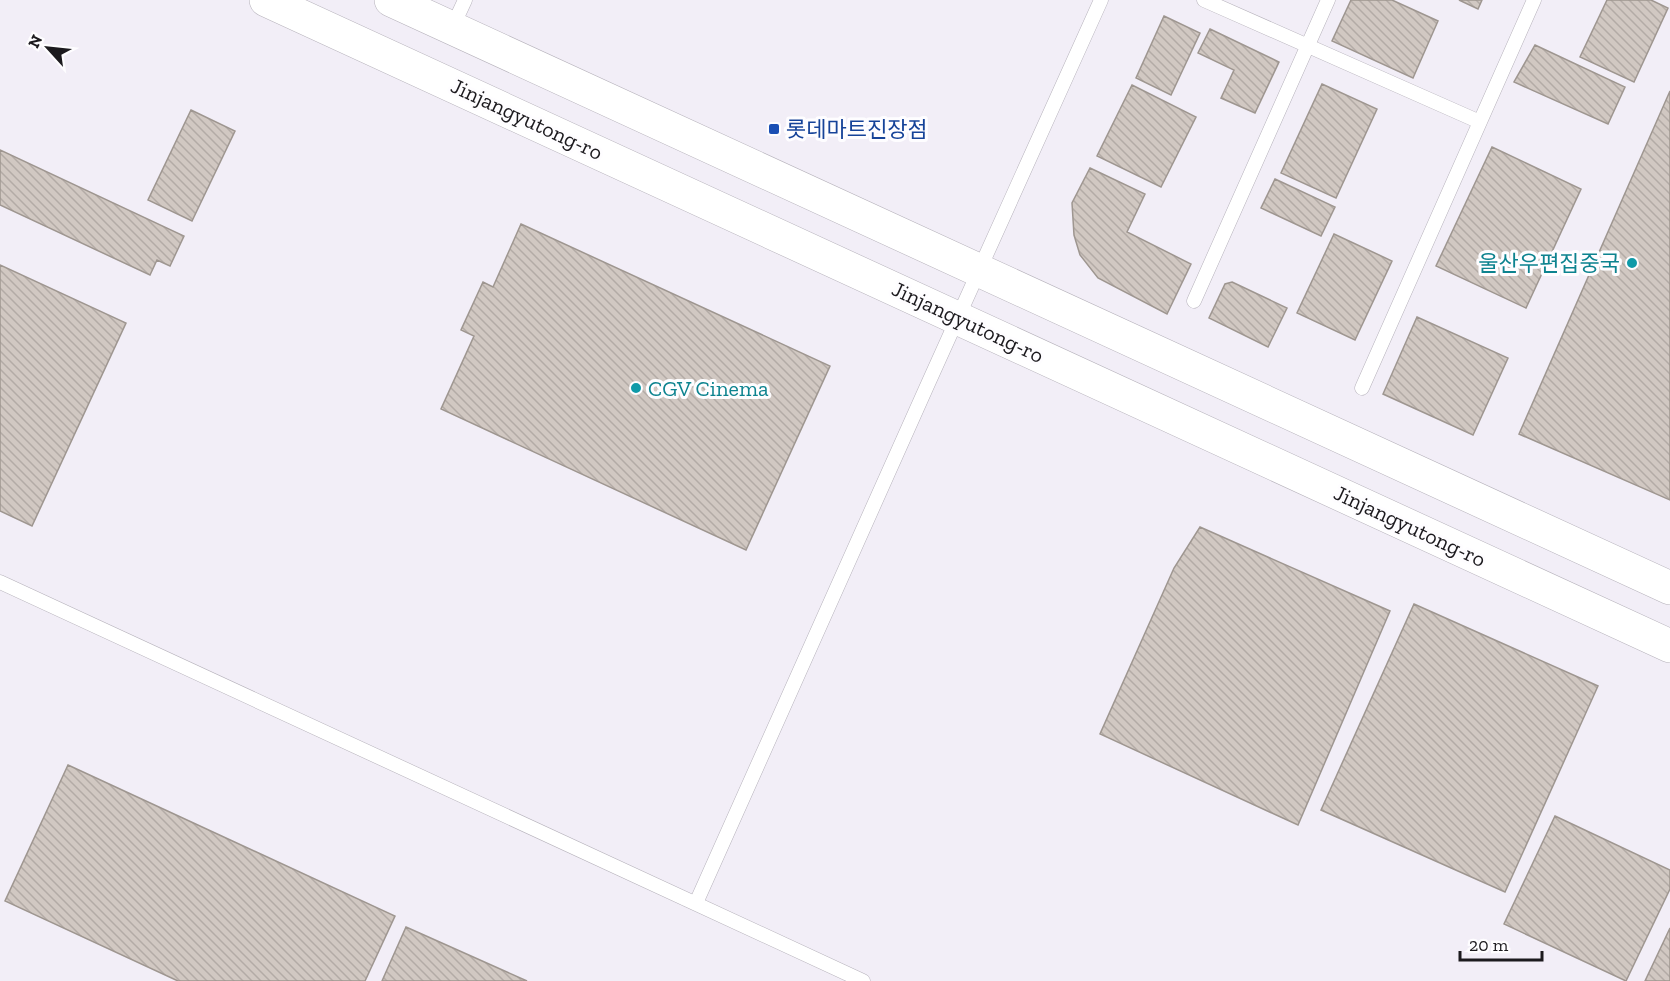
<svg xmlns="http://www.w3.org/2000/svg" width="1670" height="981" viewBox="0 0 1670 981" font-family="'Zilla Slab','Noto Sans KR',serif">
<defs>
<pattern id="building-back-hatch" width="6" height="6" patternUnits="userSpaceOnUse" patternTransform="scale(1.5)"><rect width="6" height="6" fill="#d1c8c2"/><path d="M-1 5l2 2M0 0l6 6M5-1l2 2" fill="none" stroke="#b3aba6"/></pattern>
</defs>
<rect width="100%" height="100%" fill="#f2eef7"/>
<!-- building -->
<path fill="url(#building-back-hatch)" stroke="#9e9690" stroke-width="1.5" d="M1351,0h41l46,21 -25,57 -81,-37z
M1459,0h23l-4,9z
M1607,0h44l17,8 -34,74 -54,-25z
M1164,16l36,17 -29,62 -35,-17z
M1210,29l69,33 -24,51 -34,-15 13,-28 -36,-17z
M1535,45l90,42 -17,37 -94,-42z
M1322,84l55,25 -41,89 -55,-25z
M1132,85l64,32 -35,70 -64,-31z
M1670,91v409l-151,-66z
M191,110l44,21 -43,90 -44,-21z
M1492,147l89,42 -55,119 -90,-42z
M0,150l184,86 -14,30 -13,-6 -7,15 -150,-70z
M1090,168l55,26 -18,38 64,32 -24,50 -69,-36 -18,-23 -6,-20 -2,-32z
M1275,179l60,28 -14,29 -60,-28z
M521,224l309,142 -84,184 -305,-141 33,-73 -13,-6 22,-48 10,5z
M1334,234l58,27 -37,79 -58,-27z
M0,265l126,58 -94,203 -32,-15z
M1232,282l55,26 -19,39 -59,-29 16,-34z
M1417,317l91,41 -35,77 -90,-41z
M1200,527l190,84 -92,214 -198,-91 74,-166z
M1414,604l184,82 -93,206 -184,-82z
M68,765l327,151 -30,65h-187l-173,-80z
M1555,816l115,54v19l-44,92 -122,-57z
M406,927l121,54h-145z
M1670,928v53h-25z"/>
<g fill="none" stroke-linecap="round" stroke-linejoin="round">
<!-- lane casing -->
<g stroke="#b6b2bb" stroke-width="15">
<path id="lane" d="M1204,0l276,122
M452,28l13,-28
M1194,301l134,-301
M1362,388l172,-388
M0,582l863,399
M696,903l231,-517 174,-386"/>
</g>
<!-- secondary casing -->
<g stroke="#b6b2bb" stroke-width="34">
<path id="secondary" d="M266,0l1404,646
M391,0l1279,588"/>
</g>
<!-- lane -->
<use href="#lane" stroke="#fff" stroke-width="14"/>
<!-- secondary -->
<use href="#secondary" stroke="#fff" stroke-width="33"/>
</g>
<!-- markers -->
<rect fill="#1a4fb4" stroke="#fefdff" stroke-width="2" x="768" y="123" width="12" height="12" rx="3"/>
<g fill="#0f9aa8" stroke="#fefdff" stroke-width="2">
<circle cx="1632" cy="263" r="6"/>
<circle cx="636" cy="388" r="6"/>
</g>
<g text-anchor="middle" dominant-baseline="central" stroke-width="6" stroke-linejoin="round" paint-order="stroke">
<!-- street labels -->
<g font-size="22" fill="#1c1a1e" stroke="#fefdff">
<text transform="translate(527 119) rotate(25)">Jinjangyutong-ro</text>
<text transform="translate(968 322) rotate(25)">Jinjangyutong-ro</text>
<text transform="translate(1410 526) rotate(25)">Jinjangyutong-ro</text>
</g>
<!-- transit labels -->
<g font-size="22" fill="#164399" stroke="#fefdff" text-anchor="start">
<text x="786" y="129">롯데마트진장점</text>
</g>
<!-- culture labels -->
<g font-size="22" fill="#0d838f" stroke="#fefdff" text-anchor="end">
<text x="1620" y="263">울산우편집중국</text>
<text x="648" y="388" text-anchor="start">CGV Cinema</text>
</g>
</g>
<!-- north arrow -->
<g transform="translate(48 48) rotate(297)" stroke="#fefdff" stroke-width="4.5" paint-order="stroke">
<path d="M0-4.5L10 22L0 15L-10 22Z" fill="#1c1a1e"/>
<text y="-9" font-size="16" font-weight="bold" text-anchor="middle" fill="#1c1a1e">N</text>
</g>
<!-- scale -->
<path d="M1460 951v9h82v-9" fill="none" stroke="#1c1a1e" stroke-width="3"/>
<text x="1469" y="951" font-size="18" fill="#1c1a1e" stroke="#fefdff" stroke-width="4.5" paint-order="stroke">20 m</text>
</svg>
